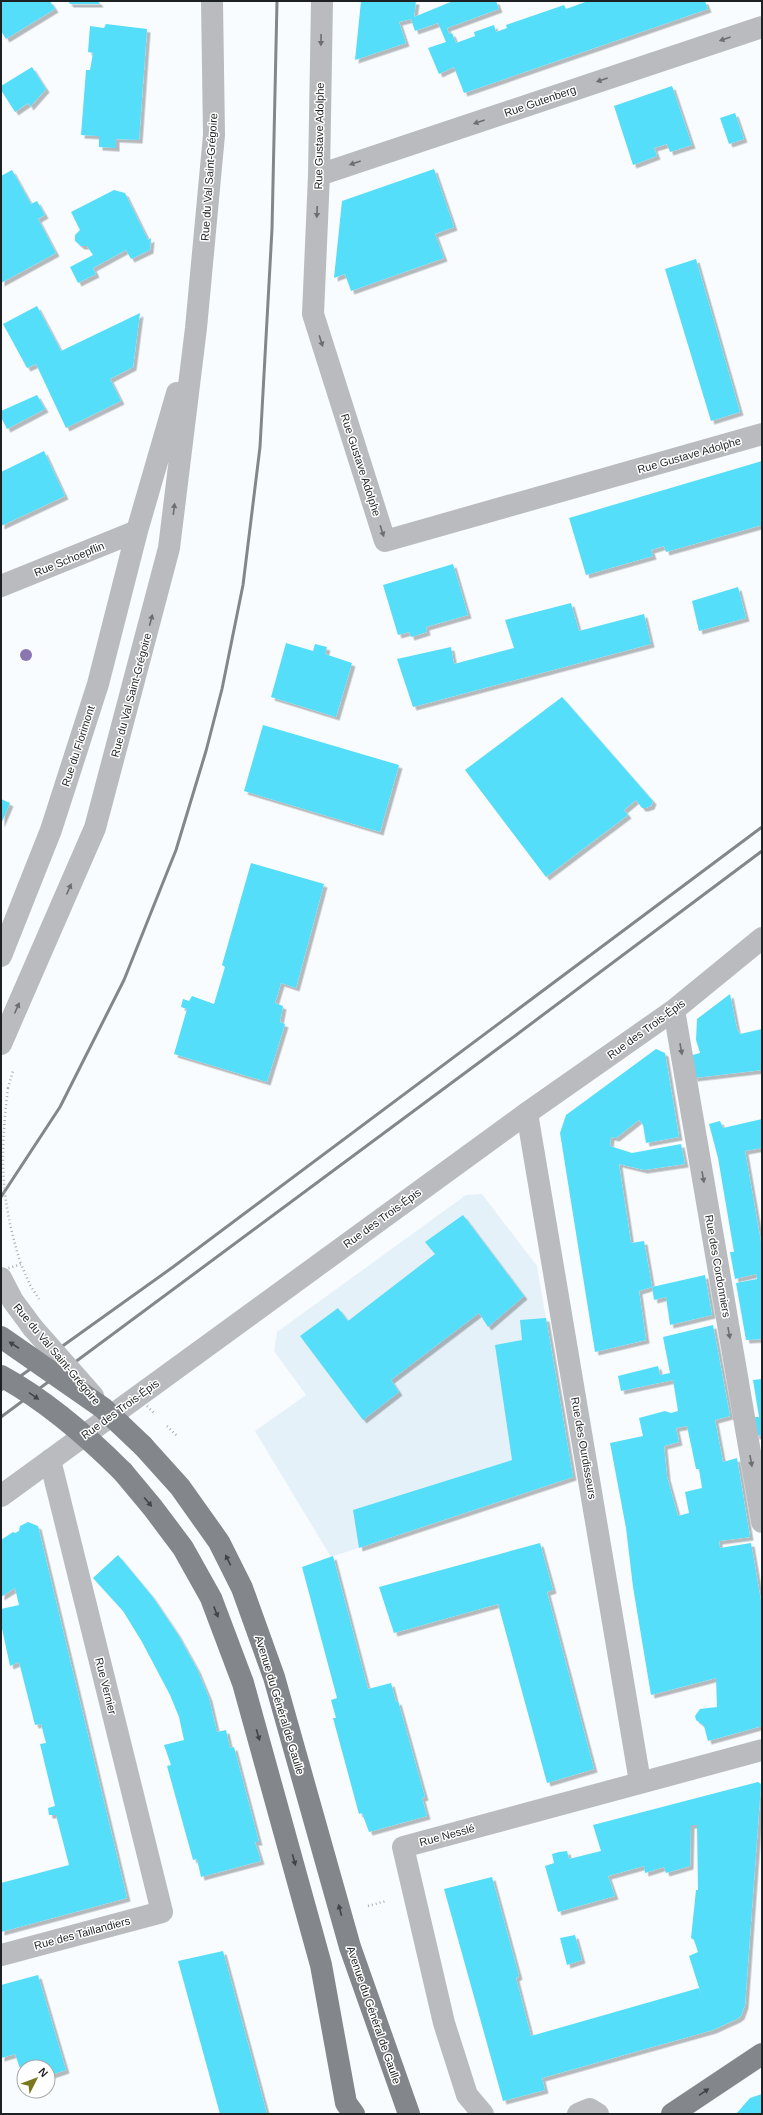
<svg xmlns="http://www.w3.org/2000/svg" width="763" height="2115" viewBox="0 0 763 2115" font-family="Arial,sans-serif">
<defs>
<filter id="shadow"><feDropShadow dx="3.5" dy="3.5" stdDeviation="0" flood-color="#0004"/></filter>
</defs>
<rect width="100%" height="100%" fill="#f8fcff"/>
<!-- built -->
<path fill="#e5f1f9" d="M482,1194l55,72 36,211 -242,80 -76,-126 51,-36 -32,-44 3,-19 189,-137z"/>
<!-- building -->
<path fill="#55def9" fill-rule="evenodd" filter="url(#shadow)" d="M1,1h49l5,8 -49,30 -5,-8z
M68,1h30l2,3h-30z
M361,1h55l-2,16 39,-16h43l3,8 -52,19 2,6 3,-1 4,10 19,-7 -1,-4 20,-7 2,7 11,-4 -1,-3 58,-20 2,4 22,-8h117l3,8 -244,84 -10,-26 -15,7 -11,-26 18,-6 -8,-19 -23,8 -4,-12 -12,3 7,21 -51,17z
M106,24l41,5 -8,111 -23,-1v9l-17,-1v-11l-18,-1 5,-65h4l3,-17 -5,-1 2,-26 14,2z
M32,67l14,22 -16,18 -2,-4 -13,9 -14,-22v-4z
M672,86l20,59 -22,7 -3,-8 -13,4 3,8 -24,9 -19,-59z
M735,113l9,26 -15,5 -9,-26z
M434,169l20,58 -19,7 9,24 -93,33 -6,-17 -11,4 8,-77z
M12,170l19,34 6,-3 8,14 -7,4 18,34 -55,30v-107z
M114,190l11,3 23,47 3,-2 -1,12 -19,9 -5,-9 -33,18 3,6 -18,9 -8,-16 23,-12 -6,-9h-6l-6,-5v-6l5,-5 -9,-18z
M696,259l44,153 -29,9 -46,-152z
M37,306l24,45 79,-38 -7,54 -23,12 11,22 -55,27 -30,-64 -9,4 -24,-44z
M37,395l8,14 -38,20 -6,-12v-6z
M44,451l21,45 -64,30v-54z
M762,461v64l-96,27 -2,-6 -13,4 2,6 -67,19 -17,-57z
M453,564l15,51 -42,12 1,5 -16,5 -2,-5 -11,3 -15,-50z
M738,587l8,31 -47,13 -7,-30z
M571,603l8,28 65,-17 7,30 -238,63 -16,-48 54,-12 3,17 60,-16 -9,-28z
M286,643l27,8 2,-7 12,3 -2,7 27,9 -16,54 -65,-20z
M562,697l91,104 -2,5 -6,2h-3l-6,-8 -12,10 4,5 -82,62 -81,-107z
M263,725l136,40 -19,67 -136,-41z
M1,799l9,4 -9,21z
M251,863l73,21 -28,104 -15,-5 -6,20 8,3 -3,16 5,2 -18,58 -93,-28 13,-45 -6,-2 2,-8 6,2 3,-5 22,8 11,-37 -3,-2z
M730,994l7,35 3,5 22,-5v41l-68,8 -5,-22 11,-3 -4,-13 1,-21z
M656,1049l9,4 14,84 -33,6 -3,-18 -4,-5 -23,18 -5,-1 -1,9 22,7 49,-9 4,20 -41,6 -25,-6 12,79 13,-2 8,46 -13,4 7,49 -51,12 -35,-219 6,-18z
M762,1119v29l-17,3 17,97v91l-16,1 -10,-57 21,-4 -1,-5 -21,5 -5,-27h4l-16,-94 -9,-34 11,-3 3,7z
M463,1215l61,81 -36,31 -9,-14 -88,67 8,12 -36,28 -63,-84 38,-28 10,13 87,-67 -10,-12z
M705,1275l7,40 -42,10 -4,-28 -12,3 -2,-13z
M546,1318l27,159 -214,71 -6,-38 159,-50 -17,-115 27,-5 -2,-20z
M713,1325l17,91 -15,4 8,42 14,-4 13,79 -31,4 1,7 31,-5 11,64v119l-54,15 -4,-15 -8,-6 -1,-4 5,-7 17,-2 -1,-29 -65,17 -18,-108 -7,-59 -16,-85 33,-7 -4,-18 26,-7 6,2 7,-2 -5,-31 -52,11 -3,-15 40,-10 2,9 10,-2 -7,-36zM687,1426l9,43h3l3,19 -17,4 4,21 -11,3 -11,-39 -3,-31 15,-4 -3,-14z
M762,1379v56l-6,1 -4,-19h7l-6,-37z
M28,1522l10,4 89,372 -126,34v-49l68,-18 -13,-50h-7l-1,-7 7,-2 -15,-62 6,-1 -5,-19 -6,1 -16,-63 -9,4 -9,-42v-15l18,-4 -4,-17 -14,9v-57l12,-8 2,1 4,-2 1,-5z
M540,1543l13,47 -6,2 47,177 -47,14 -49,-179 -104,29 -15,-46z
M118,1555l34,41 25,37 20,36 12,29 8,34 9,-2 4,18 4,-1 25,95h-4l6,19 -60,16 -4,-18 -4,1 -26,-94 4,-1 -7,-20 20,-5 -5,-23 -9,-22 -28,-53 -19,-31 -30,-33z
M333,1556l35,133 23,-6 5,19 2,-1 27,96 -3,1 5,18 -58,16 -7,-19 -3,1 -26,-96h3l-5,-18 6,-2 -35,-131z
M758,1782l3,2 -16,221 -4,11 -4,3 -24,11 -171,48 3,12 -42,11 -59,-212 48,-12 27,99 -3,2 15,58 168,-48 5,15 -15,-47 9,-4 -4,-12 -3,-2 5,-48h2l-1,-65h-6l-1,41 -24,7 -2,-6 -19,6 -1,-7 -36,10 7,20 -57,16 -13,-46 9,-3 -2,-9 7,-2 8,-1 2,8 32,-8 -8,-26z
M575,1935l7,25 -15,5 -7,-27z
M223,1951l44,163h-47l-42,-153z
M38,1975l28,95 -18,6v-9h-24v13l-9,-26 -14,4v-73z
M762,2094v20h-26l14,-16z"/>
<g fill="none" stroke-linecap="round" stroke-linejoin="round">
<!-- path -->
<path stroke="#abafb2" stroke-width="2.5" stroke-dasharray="1 3" stroke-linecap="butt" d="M8,1088l5,-17
M368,1906l18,-5"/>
<!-- minor -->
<path stroke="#babbbe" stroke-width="22" d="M322,1l-3,174 -6,139 72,227 377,-107
M319,175l443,-148
M1,586l136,-55
M1,956l50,-126 47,-146 39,-153 40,-138
M674,1010l88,512
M1,1044l94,-216 74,-280 27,-220 18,-193 -2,-134
M527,1113l113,669
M1,1278l12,23 20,27
M1,1496l526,-383 147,-103 88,-72
M1,1955l161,-43 -112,-452
M483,2114l-16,-19 -23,-72 -41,-176 359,-97
M578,2114l12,-5 8,5"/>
<!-- major -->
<path stroke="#83868b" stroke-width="22" d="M143,1446l37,41 39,55 23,46 32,89 76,270 59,167
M123,1472l30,36 30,40 28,50 32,85 78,282 25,138 8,11
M672,2114l90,-60"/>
<!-- rail -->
<path stroke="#838789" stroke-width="3" d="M1,1197l59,-90 64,-127 52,-130 30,-99 16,-62 21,-104 17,-138 12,-218 5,-228
M1,1390l172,-123 589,-440
M1,1417l503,-373 258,-193"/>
<!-- path-bridge -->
<path stroke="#abafb2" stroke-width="2.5" stroke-dasharray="1 3" stroke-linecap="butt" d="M8,1088c-8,66 -8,112 13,176
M1,1271l20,-7 9,21 9,14
M147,1406l8,8
M167,1426l10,10"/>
<!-- minor-bridge -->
<path stroke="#babbbe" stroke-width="22" d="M33,1328l60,68"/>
<!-- major-bridge -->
<path stroke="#83868b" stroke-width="22" d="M1,1337l102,71 40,38
M1,1376c46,25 85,59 122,96"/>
</g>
<!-- trees -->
<circle fill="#8b77b0" cx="26" cy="655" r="6"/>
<!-- one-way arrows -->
<defs><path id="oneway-solid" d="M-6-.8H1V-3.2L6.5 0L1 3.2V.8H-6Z"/></defs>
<g fill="#6c6e70">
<use href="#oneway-solid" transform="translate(725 39) rotate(161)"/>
<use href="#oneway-solid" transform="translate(321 40) rotate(91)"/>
<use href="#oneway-solid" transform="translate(602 80) rotate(161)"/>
<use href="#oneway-solid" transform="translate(479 122) rotate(161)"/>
<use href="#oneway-solid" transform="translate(355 163) rotate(161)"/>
<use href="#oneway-solid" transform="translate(317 212) rotate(92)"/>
<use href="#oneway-solid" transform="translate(321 341) rotate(72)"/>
<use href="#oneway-solid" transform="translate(174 509) rotate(-83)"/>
<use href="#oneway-solid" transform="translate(382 531) rotate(72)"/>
<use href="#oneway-solid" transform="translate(151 620) rotate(-75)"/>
<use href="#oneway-solid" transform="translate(69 889) rotate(-66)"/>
<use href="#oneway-solid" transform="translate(17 1008) rotate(-66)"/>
<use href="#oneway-solid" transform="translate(681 1049) rotate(80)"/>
<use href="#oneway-solid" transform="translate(703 1177) rotate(80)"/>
<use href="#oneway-solid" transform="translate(729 1333) rotate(80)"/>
<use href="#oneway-solid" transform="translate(751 1461) rotate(80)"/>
</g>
<g fill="#414447">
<use href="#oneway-solid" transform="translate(14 1345) rotate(-147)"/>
<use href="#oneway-solid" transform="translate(34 1396) rotate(34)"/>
<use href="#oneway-solid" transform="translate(148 1502) rotate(50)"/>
<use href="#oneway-solid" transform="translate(228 1560) rotate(-116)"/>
<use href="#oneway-solid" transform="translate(216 1612) rotate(69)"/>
<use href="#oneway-solid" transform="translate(258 1735) rotate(74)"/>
<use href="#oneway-solid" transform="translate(294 1860) rotate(75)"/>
<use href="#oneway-solid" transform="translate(340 1910) rotate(-105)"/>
<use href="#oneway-solid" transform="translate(704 2092) rotate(-34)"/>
</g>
<g text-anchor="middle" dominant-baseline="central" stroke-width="3" stroke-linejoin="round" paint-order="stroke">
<!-- street labels -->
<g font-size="11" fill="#1e2123" stroke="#fff">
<text transform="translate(540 101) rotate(-19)">Rue Gutenberg</text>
<text transform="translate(319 136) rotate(-89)">Rue Gustave Adolphe</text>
<text transform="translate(209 177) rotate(-86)">Rue du Val Saint-Grégoire</text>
<text transform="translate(689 455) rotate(-16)">Rue Gustave Adolphe</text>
<text transform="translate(361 465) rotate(72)">Rue Gustave Adolphe</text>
<text transform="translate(69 559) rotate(-22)">Rue Schoepflin</text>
<text transform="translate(131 695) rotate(-75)">Rue du Val Saint-Grégoire</text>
<text transform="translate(78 746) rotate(-72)">Rue du Florimont</text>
<text transform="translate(646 1029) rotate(-36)">Rue des Trois-Épis</text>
<text transform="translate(382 1218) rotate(-36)">Rue des Trois-Épis</text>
<text transform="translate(718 1266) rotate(80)">Rue des Cordonniers</text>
<text transform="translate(57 1354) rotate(50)">Rue du Val Saint-Grégoire</text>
<text transform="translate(120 1409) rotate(-36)">Rue des Trois-Épis</text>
<text transform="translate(584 1448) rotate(80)">Rue des Ourdisseurs</text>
<text transform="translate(106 1686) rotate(76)">Rue Vernier</text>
<text transform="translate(280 1705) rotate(73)">Avenue du Général de Gaulle</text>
<text transform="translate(447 1835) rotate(-15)">Rue Nesslé</text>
<text transform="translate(82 1933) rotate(-15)">Rue des Taillandiers</text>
<text transform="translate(374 2015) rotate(71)">Avenue du Général de Gaulle</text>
</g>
</g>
<!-- border -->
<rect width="763" height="2115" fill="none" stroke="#1e2123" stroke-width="4"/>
<!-- north arrow -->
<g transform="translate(36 2079) rotate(48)"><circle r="19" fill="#ffffff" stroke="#a5a6a7"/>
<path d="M0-3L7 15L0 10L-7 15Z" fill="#79781f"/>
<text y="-6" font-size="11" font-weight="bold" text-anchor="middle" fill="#1e2123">N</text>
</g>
</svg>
